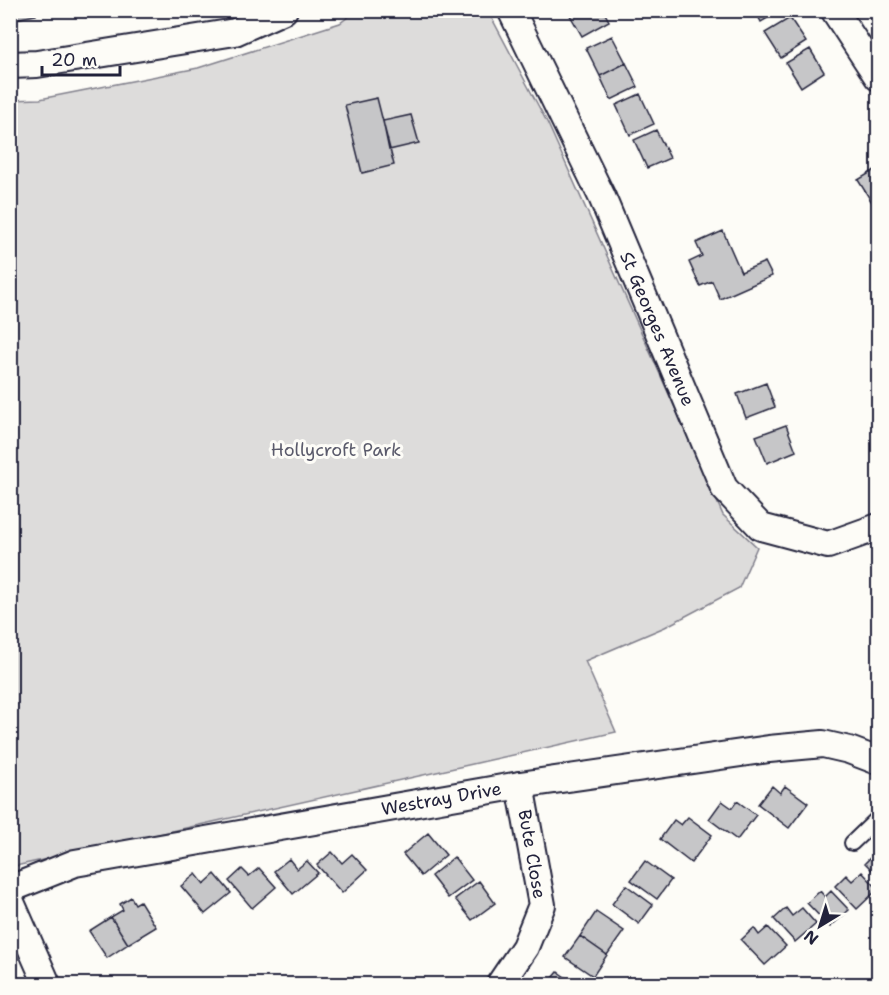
<svg xmlns="http://www.w3.org/2000/svg" width="889" height="995" viewBox="0 0 889 995" font-family="'Shantell Sans',sans-serif">
<rect width="100%" height="100%" fill="#fdfcf7"/>
<filter id="ink" filterUnits="userSpaceOnUse"><feTurbulence type="fractalNoise" baseFrequency=".0167" numOctaves="2"/><feDisplacementMap in="SourceGraphic" scale="12" xChannelSelector="R" yChannelSelector="G"/><feConvolveMatrix kernelMatrix="1 2 1 2 8 2 1 2 1" color-interpolation-filters="sRGB"/></filter>
<g filter="url(#ink)">
<!-- green -->
<path fill="#dddcdb" stroke="#807f8b" stroke-width="1.5" d="M356,11h132l60,113 175,391 34,32 -18,41 -74,39 -80,34 31,71 -605,135v-767l29,-1 158,-31 142,-45z"/>
<!-- building -->
<path fill="#c6c6c8" stroke="#22223b" stroke-width="1.5" d="M10,10h25l1,5 -26,5z
M567,10h36l6,11 -27,15z
M755,10h26l-20,12z
M790,18l16,24 -25,16 -16,-25z
M612,36l14,27 -26,13 -14,-28z
M810,49l14,23 -23,15 -15,-24z
M626,63l12,24 -27,13 -11,-24z
M640,94l14,30 -24,11 -14,-30z
M377,98l17,67 -32,8 -17,-68z
M411,115l8,28 -30,7 -6,-29z
M656,130l14,28 -23,10 -13,-28z
M878,168v33l-5,3 -15,-24z
M723,231l18,41 24,-10 7,14 -52,23 -8,-18 -12,5 -11,-24 13,-6 -6,-13z
M766,383l9,24 -29,11 -9,-24z
M786,425l10,26 -29,12 -11,-27z
M772,786l8,7 5,-7 23,17 -19,25 -31,-24z
M722,801l10,7 5,-7 19,14 -19,25 -28,-21z
M688,817l24,18 -21,28 -31,-24 14,-19 7,5z
M428,833l18,22 -25,21 -18,-22z
M332,852l10,11 10,-9 15,16 -25,23 -25,-28z
M876,852l2,3v21l-13,-13z
M454,857l18,23 -24,18 -17,-22z
M289,859l8,10 10,-8 11,12 -25,21 -19,-23z
M645,861l26,19 -14,19 -26,-19z
M259,868l17,19 -24,21 -23,-27 13,-12 7,7z
M862,872l16,17 -21,20 -22,-23 11,-11 6,6z
M196,874l8,10 11,-10 16,19 -26,21 -24,-28z
M479,881l16,22 -23,17 -17,-21z
M626,885l27,20 -14,19 -27,-20z
M820,891l5,6 6,-6 18,19 -19,17 -23,-24z
M131,897l4,7 5,-3 16,26 -28,17 -17,-27 12,-7 -3,-6z
M786,908l6,8 10,-8 14,16 -21,18 -21,-23z
M596,912l28,19 -17,24 -27,-19z
M111,917l17,27 -21,14 -18,-27z
M768,927l18,19 -21,19 -24,-25 13,-12 5,7z
M580,936l27,19 -14,21 -28,-19z
M558,972l17,12h-27z"/>
<g fill="none" stroke-linecap="round" stroke-linejoin="round">
<!-- service casing -->
<g stroke="#22223b" stroke-width="18">
<path id="service" d="M852,843l26,-25"/>
</g>
<!-- minor casing -->
<g stroke="#22223b" stroke-width="30">
<g id="minor">
<path id="s1" d="M511,10l91,187 122,291 37,39 67,18 50,-18"/>
<path d="M834,10l44,67"/>
<path d="M10,65l27,-1 198,-32 49,-22"/>
<path id="s2" d="M10,889l65,-26 445,-78 249,-36 54,-5 26,6 29,11"/>
<path d="M10,900l37,84"/>
<path d="M500,984l25,-37 17,-42 -22,-120"/>
</g>
</g>
<!-- service -->
<use href="#service" stroke="#fdfcf7" stroke-width="14"/>
<!-- minor -->
<use href="#minor" stroke="#fdfcf7" stroke-width="26"/>
</g>
</g>
<g text-anchor="middle" dominant-baseline="central" stroke-width="6" stroke-linejoin="round" paint-order="stroke">
<!-- street labels -->
<g font-size="18" fill="#22223b" stroke="#fdfcf7">
<text stroke="none"><textPath href="#s1" startOffset="351">St Georges Avenue</textPath></text>
<text stroke="none"><textPath href="#s2" startOffset="442">Westray Drive</textPath></text>
<text transform="translate(532 854) rotate(80)">Bute Close</text>
</g>
<!-- park labels -->
<g font-size="18" fill="#5a5a6b" stroke="#fdfcf7">
<text x="336" y="450">Hollycroft Park</text>
</g>
</g>
<!-- margin -->
<rect width="889" height="995" fill="none" stroke="#fdfcf7" stroke-width="36"/>
<rect x="18" y="18" width="853" height="959" fill="none" stroke="#22223b" stroke-width="2" filter="url(#ink)"/>
<!-- north arrow -->
<g transform="translate(820 926) rotate(218)" stroke="#fdfcf7" stroke-width="4.5" paint-order="stroke">
<path d="M0-4.5L10 22L0 15L-10 22Z" fill="#22223b"/>
<text y="-9" font-size="16" font-weight="bold" text-anchor="middle" fill="#22223b">N</text>
</g>
<!-- scale -->
<path d="M42 66v9h78v-9" fill="none" stroke="#22223b" stroke-width="3"/>
<text x="51" y="66" font-size="18" fill="#22223b" stroke="#fdfcf7" stroke-width="4.5" paint-order="stroke">20 m</text>
</svg>
